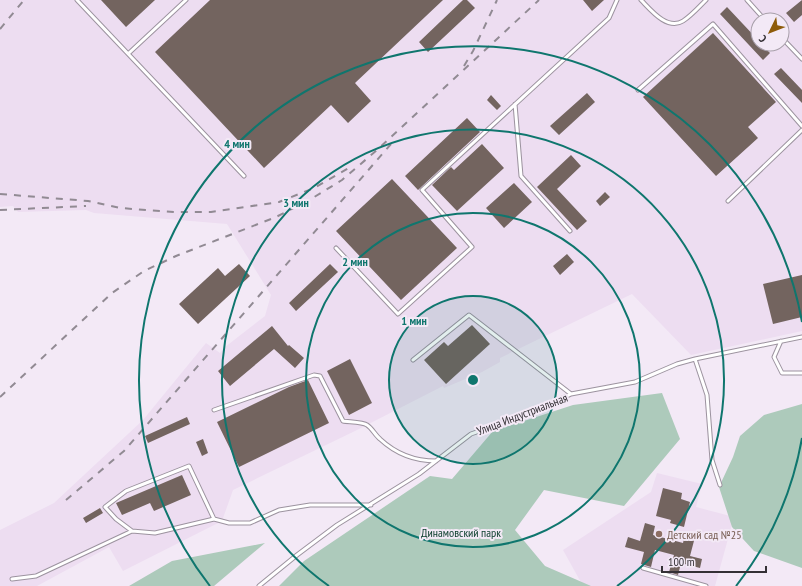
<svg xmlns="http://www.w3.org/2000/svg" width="802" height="586" viewBox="0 0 802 586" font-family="'PT Sans Narrow',sans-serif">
<rect width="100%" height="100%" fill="#f3e9f6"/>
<!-- built -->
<path fill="#edddf1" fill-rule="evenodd" d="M0,0h802v331l-111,24 -59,-61 -132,64v4l-18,10 -38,16 -1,-2 -88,45 -122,59 -11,31 -99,50 -14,-24 -72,39h-37v-56l54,-27 89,-83 63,-77 14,10 5,-6 40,-31 6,-21 -44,-71 -133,-11 -8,-3 -68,2 -5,-6 -13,1zM758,20h24v24h-24z
M657,473l45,11 -6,23 38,10 -19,69h-132l-20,-36 88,-58z"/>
<!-- green -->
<path fill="#adcabb" d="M662,393l18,46 -56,67 -80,-16 -29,40 30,36 46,20h-312l25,-25 126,-85 22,3 41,-48 80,-26z
M802,404v164l-48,-17 -22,-24 -13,-40 14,-30 7,-21 24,-21z
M265,543l-51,43h-85l43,-25z"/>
<!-- building -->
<path fill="#73645f" d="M101,0h54l-29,27z
M210,0h233l-88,83 16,18 -23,22 -17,-18 -67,63 -109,-116z
M463,0h4l8,8 -47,44 -9,-10z
M583,0h21l-12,11z
M802,0v15l-8,7 -8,-9z
M727,7l31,33v4h3l9,9 -7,7 -43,-46z
M713,33l63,69 -28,25 10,11 -42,38 -73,-79z
M781,68l21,22v13l-28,-29z
M587,93l8,9 -36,33 -9,-9z
M491,95l10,11 -4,4 -10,-10z
M467,118l13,14 -62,58 -13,-14z
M482,144l22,24 -47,43 -25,-26 19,-18 3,3z
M571,155l10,11 -24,23 30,32 -10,9 -40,-43z
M392,179l65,69 -56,52 -65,-69z
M514,183l18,19 -28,26 -18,-20z
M605,192l5,5 -10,9 -4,-5z
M567,254l7,8 -14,13 -7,-9z
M239,264l11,12 -52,48 -19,-20 39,-36 7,8z
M330,264l8,8 -42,39 -7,-8z
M802,275v42l-29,7 -10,-40z
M472,325l18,19 -44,40 -22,-24 20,-18 4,4z
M272,326l16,20 1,-1 15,13 -9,10 -21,-19 -44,37 -12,-15z
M350,359l22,44 -23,12 -22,-44z
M308,380l21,43 -90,44 -22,-45 72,-35z
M187,417l3,7 -42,19 -3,-7z
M203,439l5,14 -6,3 -6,-14z
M182,475l9,20 -37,16 -4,-8 -28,12 -6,-12z
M663,488l19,5 -1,6 9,3 -6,25 -14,-4 1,-3 -15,-4z
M100,508l3,5 -17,10 -3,-5z
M645,523l10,3 -2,9 30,8 2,-9 10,3 -5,19 12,3 -2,9 -19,-5 -3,12 -9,-3 5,-17 -19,-5 -4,17 -10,-3 3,-12 -19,-5 3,-10 12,4z"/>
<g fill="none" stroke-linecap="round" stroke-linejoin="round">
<!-- service casing -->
<g stroke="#9c939f" stroke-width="5">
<path id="service" d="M77,0l167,176
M641,0c9,9 26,31 42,21 8,-5 16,-14 23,-21
M747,0l18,20
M782,38l20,21
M129,53l57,-53
M638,90l75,-66 89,102
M515,104l6,72 49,55
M728,201l74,-71
M336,248l62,66 74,-67 -50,-57 187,-172 8,-18
M781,341l-7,16 8,16h20
M695,359l12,36 5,65 8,25
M413,360l56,-45 102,79
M214,410l100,-35 6,1 23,45c5,1 20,1 24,4 5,3 8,10 13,14 15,14 35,22 56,22
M132,531l-16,-12 -11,-12 21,-16 63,-25 25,53 15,4h21l29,-13 31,-5h61
M643,568l63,18
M12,579l24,-3 96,-45 23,2 59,-14
M259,586l38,-31 40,-30 82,-51 52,-40 67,-24 33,-16 64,-12 42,-18 18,-5 107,-22"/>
</g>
<!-- service -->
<use href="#service" stroke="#fff" stroke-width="3"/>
<!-- rail -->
<path stroke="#918a93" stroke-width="2" stroke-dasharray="7 7" stroke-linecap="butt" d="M0,29l24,-29
M464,66l9,-15 24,-51
M0,194l88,7 32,7 54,4h37l68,-10 35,-14 38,-22
M0,210l86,-4
M0,397l112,-104 32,-22 32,-15 100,-39 35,-18 31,-19 35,-30 162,-150
M66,500l58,-49 267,-307"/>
</g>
<!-- distance rings -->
<circle cx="473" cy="380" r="84" fill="#0f766e" fill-opacity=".12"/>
<g fill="none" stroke="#0f766e" stroke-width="2">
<circle cx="473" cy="380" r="84"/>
<circle cx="473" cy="380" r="167"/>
<path d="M329 586A251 251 0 1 1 617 586"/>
<path d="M802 438A334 334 0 0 1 736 586M210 586A334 334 0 1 1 802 322"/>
</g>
<!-- markers -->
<circle fill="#8d6e63" stroke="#f3e9f6" stroke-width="1.5" cx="659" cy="534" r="4"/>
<g text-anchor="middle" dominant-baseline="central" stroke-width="4" stroke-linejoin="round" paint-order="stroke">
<!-- street labels -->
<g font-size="12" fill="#343035" stroke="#f3e9f6">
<text transform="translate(522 414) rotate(-21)">Улица Индустриальная</text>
</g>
<!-- park labels -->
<g font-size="12" fill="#083c29" stroke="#f3e9f6">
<text x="461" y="532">Динамовский парк</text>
</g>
<!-- education labels -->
<g font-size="12" fill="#785e54" stroke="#f3e9f6" text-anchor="start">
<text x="667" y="534">Детский сад №25</text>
</g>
</g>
<circle cx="473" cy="380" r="6" fill="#0f766e" stroke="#f3e9f6" stroke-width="2"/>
<g font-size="12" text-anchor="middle" font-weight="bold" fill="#0f766e" stroke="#f3e9f6" stroke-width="4" stroke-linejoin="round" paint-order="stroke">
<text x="237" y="148">4 мин</text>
<text x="296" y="207">3 мин</text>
<text x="355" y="266">2 мин</text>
<text x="414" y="325">1 мин</text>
</g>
<!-- north arrow -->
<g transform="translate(770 32) rotate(227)"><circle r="19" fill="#f3e9f6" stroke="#a79fa9"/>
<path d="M0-3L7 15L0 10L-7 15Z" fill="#8e5b0a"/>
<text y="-6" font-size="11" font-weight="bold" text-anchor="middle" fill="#343035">С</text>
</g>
<!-- scale -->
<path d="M662 566v6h104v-6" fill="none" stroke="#343035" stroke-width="2"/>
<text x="668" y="566" font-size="12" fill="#343035" stroke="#f3e9f6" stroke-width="3" paint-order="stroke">100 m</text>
</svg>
